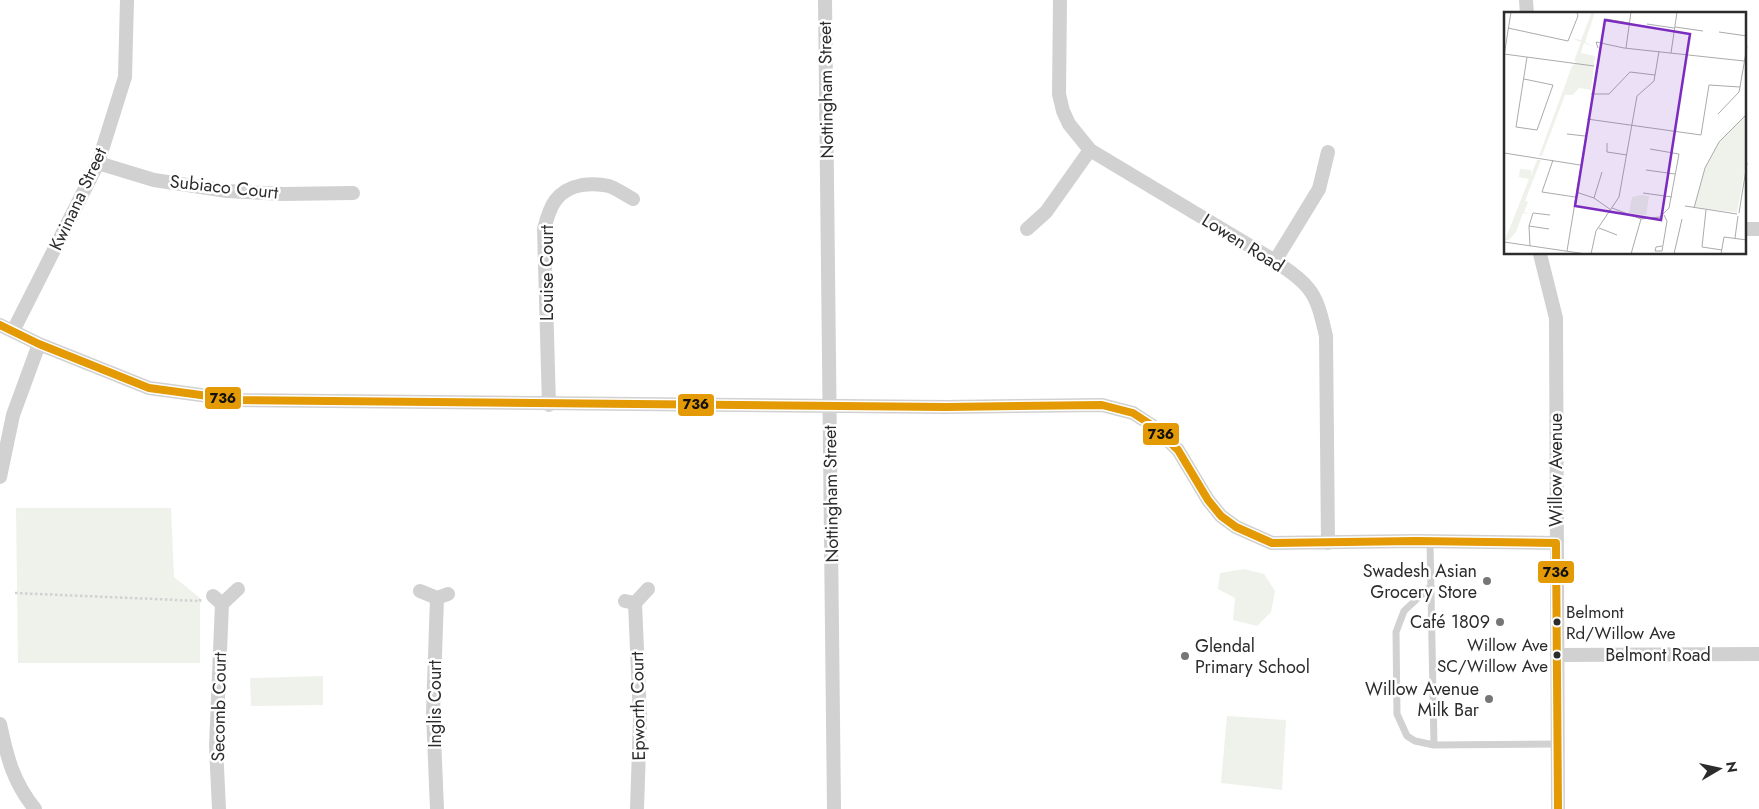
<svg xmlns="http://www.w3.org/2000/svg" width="1759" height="809" viewBox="0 0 1759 809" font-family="Jost,sans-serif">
<rect width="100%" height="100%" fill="#fff"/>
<!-- green -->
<path fill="#eef2eb" d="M16,508h155l3,69 26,21v65h-182z
M1244,569l20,5 11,17 -4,21 -14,14 -24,-6 2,-22 -17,-9 2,-16z
M323,676v29l-72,1 -1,-28z
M1227,716l59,4 -4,70 -61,-7z"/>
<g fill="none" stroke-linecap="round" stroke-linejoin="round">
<!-- path -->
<path stroke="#d1d1d1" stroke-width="2.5" stroke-dasharray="2.5 2.5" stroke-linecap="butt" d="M15,593l185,8v-2"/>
<!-- lane -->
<path stroke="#d1d1d1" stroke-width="7" d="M1430,542l4,203 123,-1
M1431,586l-27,25 -8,21 1,82 10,22 8,5 19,4"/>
<!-- street -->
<path stroke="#d1d1d1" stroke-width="14" d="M825,0l9,809
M1060,0l-1,94 4,17 6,13 21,26 185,111c11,8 25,16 33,27 11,13 14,32 18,48l2,207
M1526,0l1,14
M98,163l56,17 73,11 56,3 70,-1
M1027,229l19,-17 44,-62
M1745,229h14
M1540,254l16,64 2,491
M1275,261l44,-72 9,-37
M0,325l39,19 110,44 89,12 708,7 156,-2 31,8 20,13 25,24 30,50 13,16 15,11 36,16 144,-2 140,2
M13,331l85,-168 27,-86 2,-77
M549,405l-5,-176c6,-23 12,-39 38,-44 8,-1 18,-1 27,1 8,3 17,9 24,13
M0,477l13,-62 26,-71
M420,591l17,7 11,-4
M213,596l9,8 16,-15
M437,598l-4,115 4,96
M625,601l10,2 13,-14
M635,603l5,116 -3,90
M1557,655l202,-1
M0,724c7,33 13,58 35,85
M219,809l-3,-63 6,-142"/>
<!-- bus-1 casing -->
<g stroke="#fff" stroke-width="11">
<path id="bus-1" d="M0,325l39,19 110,44 89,12 708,7 156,-2 31,8 20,13 25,24 30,50 13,16 15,11 36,16 144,-2 140,2 2,266"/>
</g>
<!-- bus-1 -->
<use href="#bus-1" stroke="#e39a04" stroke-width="8"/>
</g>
<!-- markers -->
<g fill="#767676" stroke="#fff" stroke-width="2">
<circle cx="1487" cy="581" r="5"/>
<circle cx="1500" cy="622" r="5"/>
<circle cx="1185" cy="656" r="5"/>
<circle cx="1489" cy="699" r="5"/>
</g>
<g fill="#2c2c2c" stroke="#fff" stroke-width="2">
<circle cx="1557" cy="622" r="4.5"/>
<circle cx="1557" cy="655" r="4.5"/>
</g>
<g text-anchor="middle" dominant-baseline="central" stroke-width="5" stroke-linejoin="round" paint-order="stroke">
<!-- bus labels -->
<g font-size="17" fill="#2c2c2c" stroke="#fff" text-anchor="start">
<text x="1566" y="612">Belmont<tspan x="1566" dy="21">Rd/Willow Ave</tspan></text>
<text x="1548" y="645" text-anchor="end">Willow Ave<tspan x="1548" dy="21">SC/Willow Ave</tspan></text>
</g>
<!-- street labels -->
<g font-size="18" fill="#2c2c2c" stroke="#fff">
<text transform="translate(826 90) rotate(-91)">Nottingham Street</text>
<text transform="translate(224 187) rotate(6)">Subiaco Court</text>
<text transform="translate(78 199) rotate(-65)">Kwinana Street</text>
<text transform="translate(1243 243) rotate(32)">Lowen Road</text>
<text transform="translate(547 273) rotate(-90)">Louise Court</text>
<text transform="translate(1556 470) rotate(-90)">Willow Avenue</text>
<text transform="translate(831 494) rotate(-91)">Nottingham Street</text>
<text x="1658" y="655">Belmont Road</text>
<text transform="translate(435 704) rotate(-90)">Inglis Court</text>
<text transform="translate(638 706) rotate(-91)">Epworth Court</text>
<text transform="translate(219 707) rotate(-89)">Secomb Court</text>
</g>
<!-- poi labels -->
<g font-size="18" fill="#2c2c2c" stroke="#fff" text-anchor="end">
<text x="1477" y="571">Swadesh Asian<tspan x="1477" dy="21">Grocery Store</tspan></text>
<text x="1490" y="622">Café 1809</text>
<text x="1195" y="646" text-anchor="start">Glendal<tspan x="1195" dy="21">Primary School</tspan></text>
<text x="1479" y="689">Willow Avenue<tspan x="1479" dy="21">Milk Bar</tspan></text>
</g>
</g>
<!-- overview -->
<g transform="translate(1504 12)">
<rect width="242" height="242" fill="#fff"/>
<path d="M88,0h3l-10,30 10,5 -11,-4 -3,10 14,3 -4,34 -12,-2 -6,7h-8l-23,61h-3l33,-90 5,-4 -3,-1 7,-19 -10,-4 10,2zM242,102v49l-9,49 -43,-4 11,-40 14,-26zM33,148h4l-16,41 3,1 -4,10 7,2 -8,-1 -7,19 -7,8h-4l24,-61 -10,-2 1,-8 11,1v5zM138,183l7,1 -3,19 -17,-2 3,-16z" fill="#eef2eb"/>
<path fill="none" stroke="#ababab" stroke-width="1" d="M102,7l23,4M143,12l27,4M171,15l28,4M4,16l60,13 10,-25 -1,-4M215,20l28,4M94,36l-2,-6 28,6 120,13M122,36l5,-36M167,41l6,-41M0,42l90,12M0,44l7,-44M20,67l29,6 -16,45 -21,-3 11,-70M87,82h18l21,-22 25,3M214,102l21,-22 1,-5M83,107l114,16 8,-50 31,2 7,-41M63,122l18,2M103,131v9l20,3M0,141l76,12M49,148l-11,32 33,5M142,158l29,4M72,180l18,6 17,12M139,181l29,4M90,186l8,-26M181,194l52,8M108,196l29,11 19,-2 9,-9 10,-54 -29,-5M190,196l11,-40 14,-26 28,-28M202,198l-4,37 20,3M235,201l8,-50M25,214l20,3M95,216l18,7M231,226l3,-22M0,230l82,12M26,234l-1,-20 4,-13 17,2M158,234l-6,1 -1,4h7l5,-30 -3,-6M63,239l34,-206M87,242l5,-23 23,-34 18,-101 17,-15 5,-30M127,242l10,-35M170,242l8,-35M217,242l3,-17 23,3"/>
<path fill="#7b2cbf" fill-opacity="0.15" stroke="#7b2cbf" stroke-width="2.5" d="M101,8l85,14 -29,186 -86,-14z"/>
<rect width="242" height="242" fill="none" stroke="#2c2c2c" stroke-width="2.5"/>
</g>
<g stroke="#fff" stroke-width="2">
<rect x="204" y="386" width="38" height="24" rx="5" fill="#e39a04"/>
<rect x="677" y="393" width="38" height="24" rx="5" fill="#e39a04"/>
<rect x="1142" y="422" width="38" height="24" rx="5" fill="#e39a04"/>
<rect x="1537" y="560" width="38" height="24" rx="5" fill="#e39a04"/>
</g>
<g font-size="14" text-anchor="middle" font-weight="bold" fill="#111">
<text x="223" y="403">736</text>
<text x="696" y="409">736</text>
<text x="1161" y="439">736</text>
<text x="1556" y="577">736</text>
</g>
<!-- north arrow -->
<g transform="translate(1719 769) rotate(81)" stroke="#ffffff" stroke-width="4" paint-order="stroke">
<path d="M0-4L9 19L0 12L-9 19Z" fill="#2c2c2c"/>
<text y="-8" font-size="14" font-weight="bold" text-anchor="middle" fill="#2c2c2c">N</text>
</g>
</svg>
